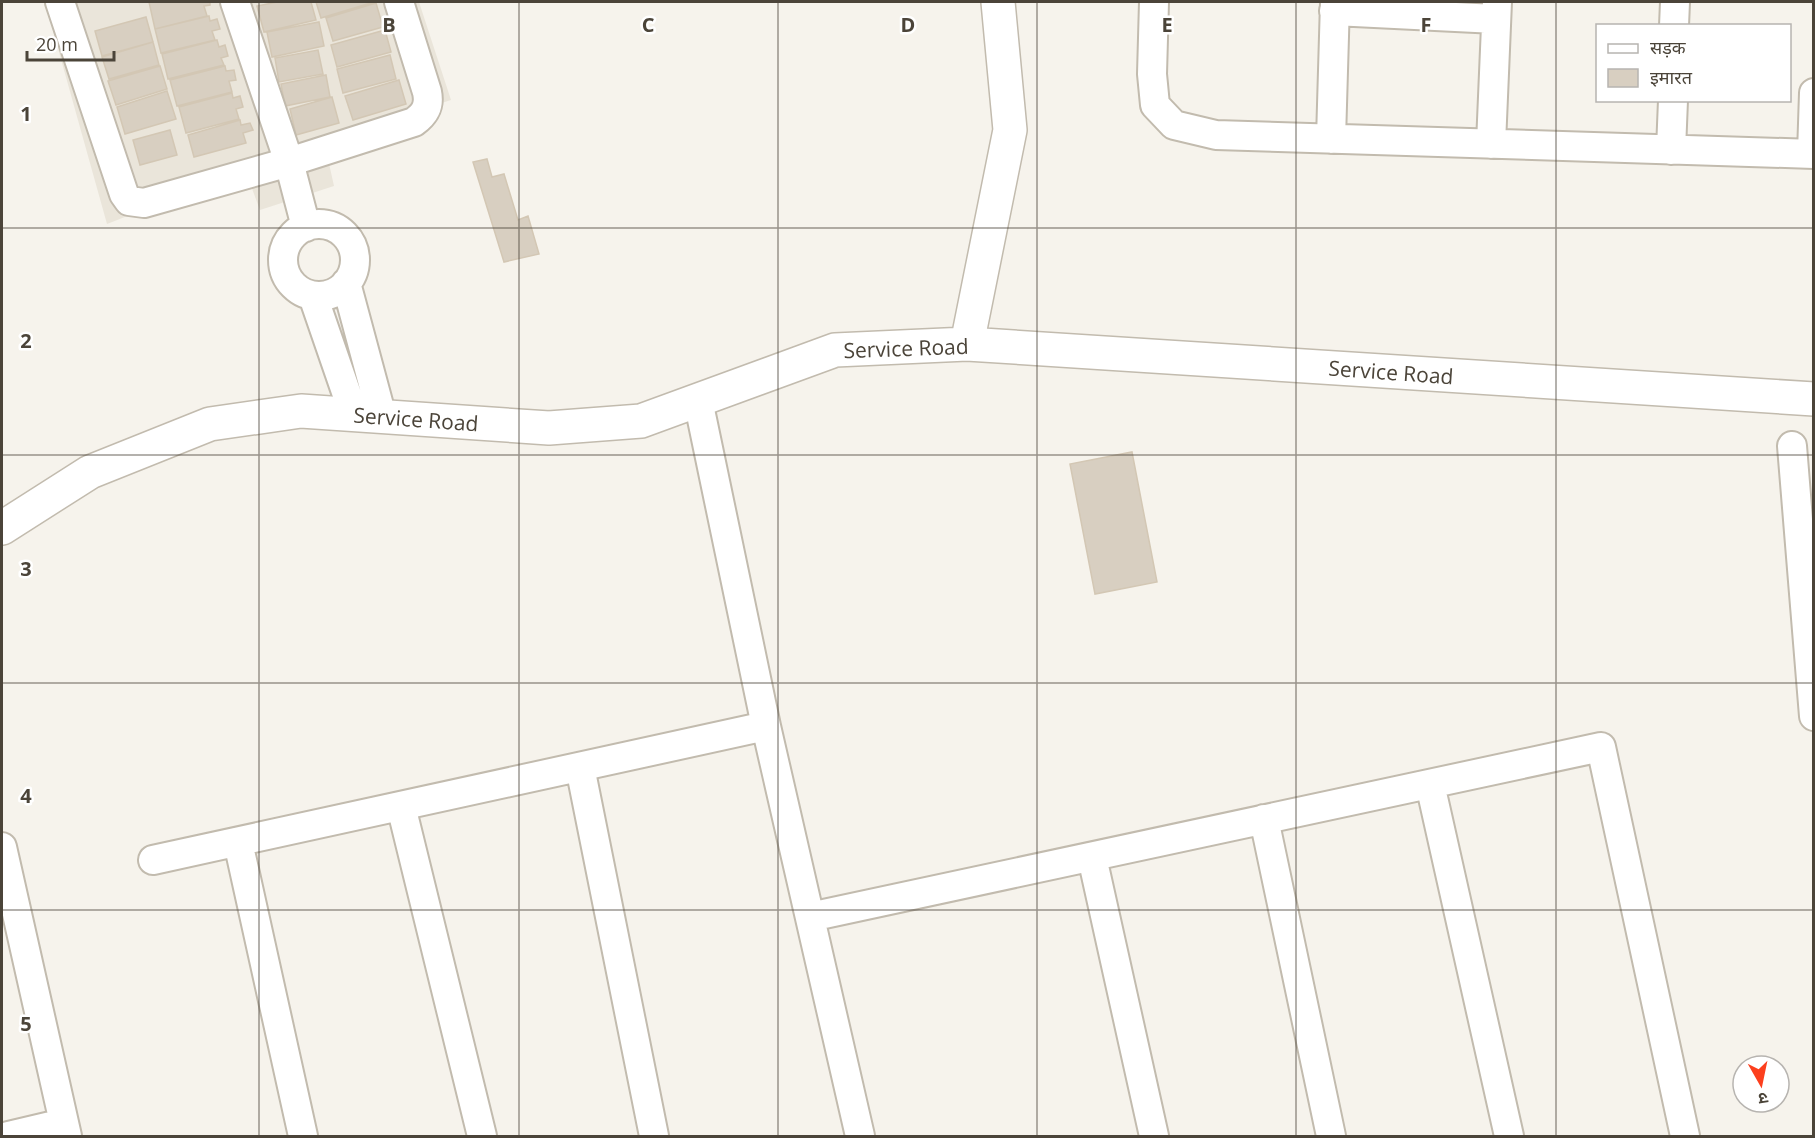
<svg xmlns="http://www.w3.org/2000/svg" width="1815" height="1138" viewBox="0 0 1815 1138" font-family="'Open Sans','Noto Sans Devanagari',sans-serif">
<rect width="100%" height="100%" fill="#f6f3ec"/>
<!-- residential -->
<path fill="#eae5da" d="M45,2h374l32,98 -127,41 10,45 -74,24 -15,-40 -138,54z"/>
<!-- building -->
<path fill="#d8cfc1" stroke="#d3c7b4" stroke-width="1.5" d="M149,2h61v3l-6,1 3,10 -52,13z
M277,2h34l5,18 -52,12 -7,-26z
M316,2h58l-53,16z
M376,3l7,24 -50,14 -7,-23z
M209,16l1,5 7,-2 3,10 -8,2 3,9 -54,13 -6,-24z
M146,17l7,25 -51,14 -7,-25z
M319,22l5,24 -52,11 -5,-25z
M385,30l6,22 -54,15 -6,-22z
M217,40l2,7 6,-2 3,11 -7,2 3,7 -56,14 -6,-25z
M153,42l6,23 -50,14 -7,-22z
M318,50l5,24 -44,8 -4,-24z
M390,55l6,24 -53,14 -6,-24z
M160,66l7,23 -51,16 -8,-24z
M225,66l1,5 8,-1 2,10 -7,1 3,11 -55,14 -7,-26z
M326,75l4,22 -45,9 -4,-22z
M399,80l7,24 -53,16 -8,-24z
M167,91l9,28 -51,15 -8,-27z
M232,93l1,5 7,-2 3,11 -7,2 3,10 -53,14 -7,-26z
M332,97l7,26 -43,12 -6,-26z
M240,120l1,5 9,-2 3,7 -10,3 3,10 -52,14 -6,-22z
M170,130l7,25 -37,10 -7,-25z
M487,159l5,18 12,-3 14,46 10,-4 11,38 -35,8 -31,-100z
M1132,452l25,130 -62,12 -25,-130z"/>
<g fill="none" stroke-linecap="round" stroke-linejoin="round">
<!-- minor casing -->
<g stroke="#c2bbae" stroke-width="32">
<path id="minor" d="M60,2l64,192 5,7 15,2 145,-41 125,-40c11,-8 16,-16 13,-30l-28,-90
M235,2l54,160 17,65
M1154,2l-2,72 3,31 19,20 42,10 598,19
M1334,11l162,8
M1674,26l1,-24
M1331,139l4,-137
M1491,144l6,-142
M1671,150l2,-50
M1812,154l2,-61
M283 260a36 36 0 1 1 72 0a36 36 0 1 1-72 0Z
M346,283l36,134
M313,296l41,119
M698,400l68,326 94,410
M1792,446l22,270
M580,767l74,369
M1430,784l79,352
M401,806l81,330
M1264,819l67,317
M238,842l65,294
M2,847l65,289
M1092,857l62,279
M153,860l613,-134
M810,917l791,-170 84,389
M8,1136l55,-13"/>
</g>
<!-- tertiary casing -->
<g stroke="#c2bbae" stroke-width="36">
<path id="tertiary" d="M967,344l43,-214 -12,-128
M2,528l88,-56 120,-48 91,-13 248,17 92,-7 194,-71 132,-6 847,55"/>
</g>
<!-- minor -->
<use href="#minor" stroke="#fff" stroke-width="28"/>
<!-- tertiary -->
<use href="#tertiary" stroke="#fff" stroke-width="33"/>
</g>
<!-- grid -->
<path fill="none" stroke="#4b4439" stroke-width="1.5" stroke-opacity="0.55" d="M259,2v1134M519,2v1134M778,2v1134M1037,2v1134M1296,2v1134M1556,2v1134M2,228h1812M2,455h1812M2,683h1812M2,910h1812"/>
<g text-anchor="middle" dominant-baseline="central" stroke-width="5" stroke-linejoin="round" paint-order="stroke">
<!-- street labels -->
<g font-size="21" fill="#4b4439" stroke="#fff">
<text transform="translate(906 348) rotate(-2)">Service Road</text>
<text transform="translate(1391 372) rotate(4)">Service Road</text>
<text transform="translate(416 419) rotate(4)">Service Road</text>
</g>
</g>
<g font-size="20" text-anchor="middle" font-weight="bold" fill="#4b4439" stroke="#fff" stroke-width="5" stroke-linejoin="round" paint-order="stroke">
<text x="389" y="32">B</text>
<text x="648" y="32">C</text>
<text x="908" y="32">D</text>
<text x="1167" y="32">E</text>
<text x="1426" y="32">F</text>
<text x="26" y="121">1</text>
<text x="26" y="348">2</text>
<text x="26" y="576">3</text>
<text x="26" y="803">4</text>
<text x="26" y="1031">5</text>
</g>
<!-- border -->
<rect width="1815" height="1138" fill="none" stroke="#4b4439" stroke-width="6"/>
<!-- legend -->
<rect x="1596" y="24" width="195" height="78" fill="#ffffff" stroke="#b7b4b0" stroke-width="1.5"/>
<rect x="1608" y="44" width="30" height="9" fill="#ffffff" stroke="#b7b4b0" stroke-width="1.5"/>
<text x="1650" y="54" font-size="18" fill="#4b4439">सड़क</text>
<rect x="1608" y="69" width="30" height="18" fill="#d8cfc1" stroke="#b7b4b0" stroke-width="1.5"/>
<text x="1650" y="84" font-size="18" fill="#4b4439">इमारत</text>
<!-- north arrow -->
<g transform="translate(1761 1084) rotate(171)"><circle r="28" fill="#ffffff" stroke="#b7b4b0" stroke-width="1.5"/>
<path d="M0-4.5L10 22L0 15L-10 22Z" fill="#fc3f1d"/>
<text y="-9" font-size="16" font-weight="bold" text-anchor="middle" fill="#4b4439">उ</text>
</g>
<!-- scale -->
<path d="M27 51v9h87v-9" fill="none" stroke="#4b4439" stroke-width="3"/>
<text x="36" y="51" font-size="18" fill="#4b4439" stroke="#ffffff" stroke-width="4.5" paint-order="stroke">20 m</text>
</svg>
